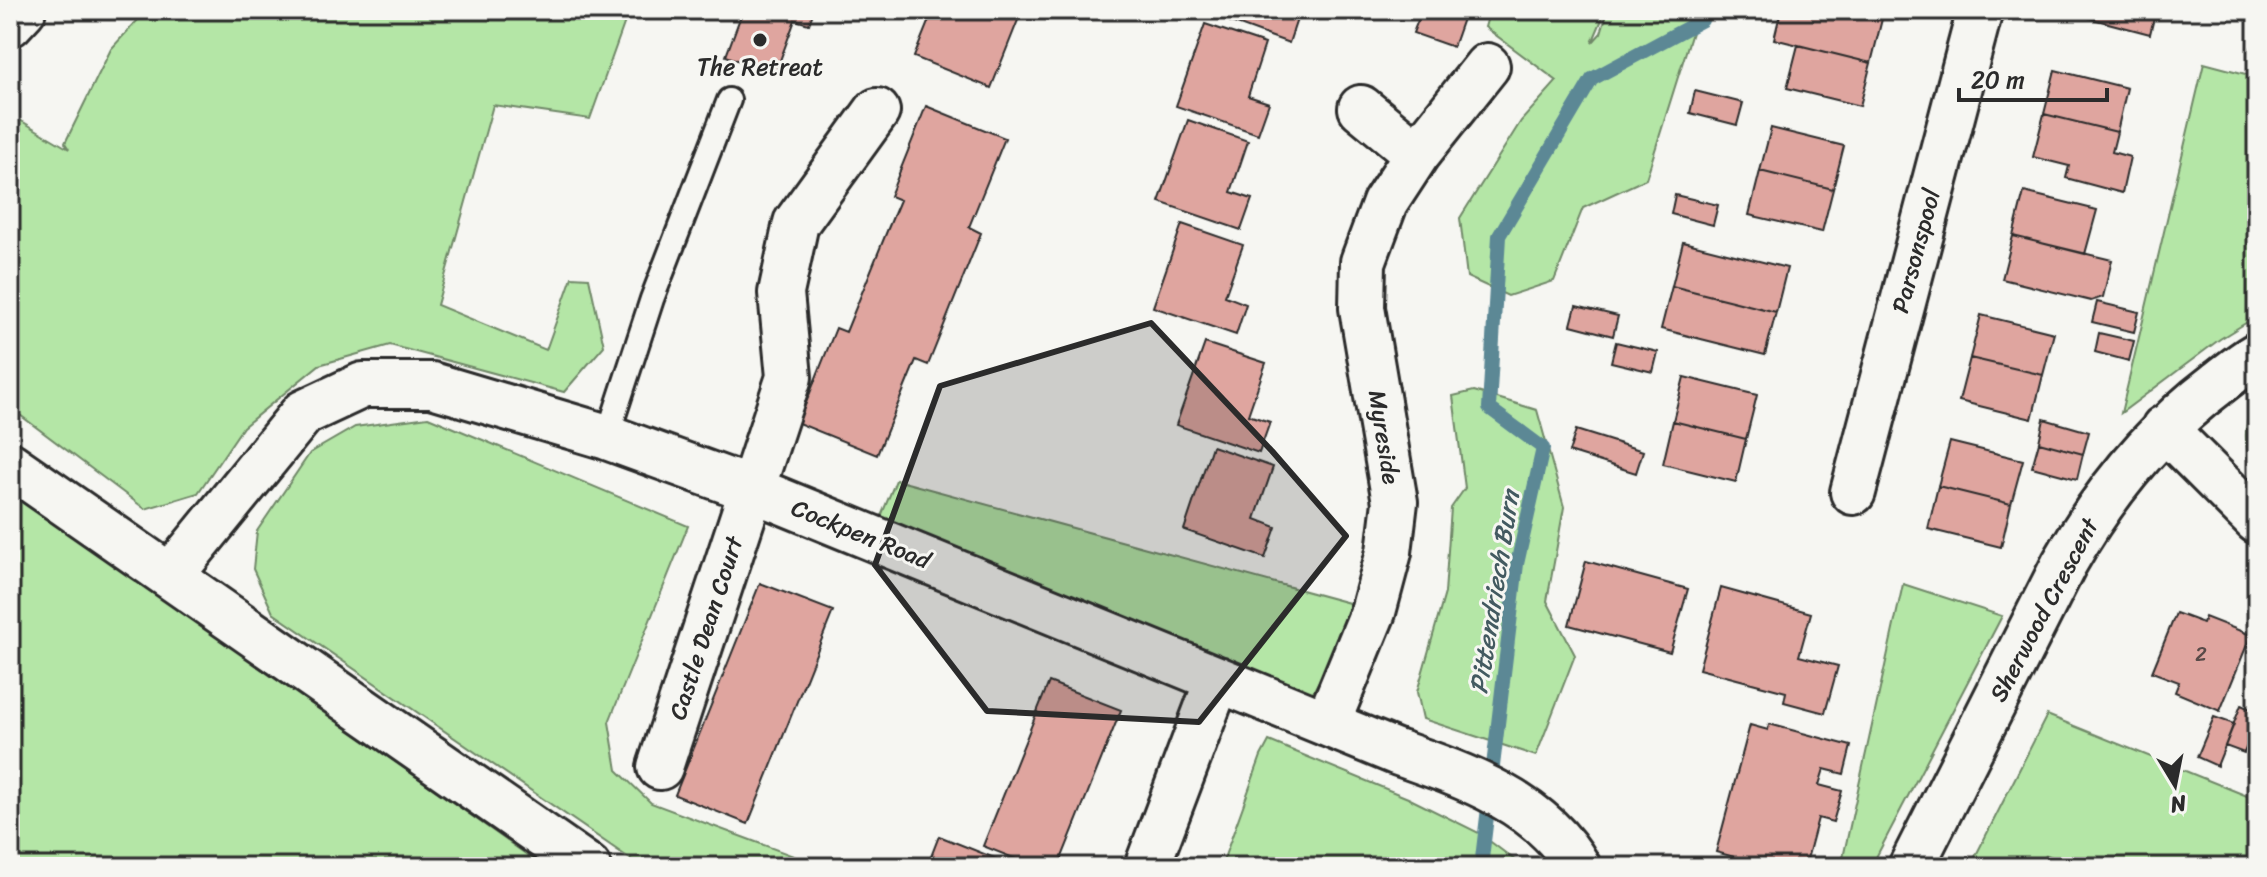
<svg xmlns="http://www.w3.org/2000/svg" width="2267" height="877" viewBox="0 0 2267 877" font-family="Sriracha,sans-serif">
<rect width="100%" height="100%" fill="#f6f6f2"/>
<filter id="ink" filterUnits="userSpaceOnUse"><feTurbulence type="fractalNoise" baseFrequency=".0125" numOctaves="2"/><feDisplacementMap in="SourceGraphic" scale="16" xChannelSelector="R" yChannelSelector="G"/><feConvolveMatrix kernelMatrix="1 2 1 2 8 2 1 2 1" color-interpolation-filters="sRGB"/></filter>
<g filter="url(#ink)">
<!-- green -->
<path fill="#b4e6a6" stroke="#708868" stroke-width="2" d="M147,10h482l-39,109 -97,-14 -56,200 109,45 26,-73 17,1 15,68 -40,46 -174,-47 -71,20 -76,62 -45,66 -53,16 -129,-97 -6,-11v-275l8,-7 51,30 -4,-6 46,-94z
M1490,10h116l-14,33 9,-10 7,-23h91l-53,169 -63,29 -29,73 -46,15 -41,-19 -7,-59 61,-97 36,-40 -72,-54z
M2204,63l53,14 -3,24 3,2v213l-37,23 -99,74z
M1474,391l63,19 27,97 -17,94 28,54 -39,101 -113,-37 -6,-27 28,-99 6,-85 14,-20 -12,-92z
M2257,401v80c-10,-26 -19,-55 0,-80z
M428,417l260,109 -79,196 8,48 34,33 172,64h-181l-369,-254 -20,-44 4,-38 53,-78 45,-26z
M896,480l464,126 -53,97 -432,-172z
M10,489l534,378h-312l-12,-3 -19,3h-191z
M1903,584l99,32 -131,251h-30z
M2047,715l210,85v67h-180l-30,-12 -15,12h-62z
M1269,741l139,57 71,35 45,34h-303l40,-111z"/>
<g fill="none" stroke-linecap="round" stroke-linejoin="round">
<!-- stream -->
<path stroke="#5b8895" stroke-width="14" d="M1481,867l36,-303 26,-116 -54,-40 10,-172 93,-157 110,-59 1,-10"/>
</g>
<!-- building -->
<path fill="#dfa59f" stroke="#2b2b2b" stroke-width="2" d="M702,10h23l-22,6z
M743,10h71l-5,14 -14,-4 -20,54 -49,-18z
M933,10h89l-31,78 -77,-31z
M1226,10h74l-11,33 -66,-24z
M1406,10h60l-13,37 -40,-14 7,-18z
M1781,10h64l37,9 -11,44 -97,-24z
M2092,10h64l-6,24 -61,-16z
M1205,24l60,20 -17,52 21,7 -11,31 -82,-28z
M2257,29v22l-6,-2z
M1798,45l73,18 -11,43 -73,-18z
M2055,70l72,18 -10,44 -73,-18z
M1695,91l48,12 -6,22 -47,-12z
M926,106l79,32 -36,89 12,6 -53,132 -12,-5 -39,95 -79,-32 38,-95 10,4 41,-101 13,-31 -10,-4z
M2044,114l73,18 -5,20 18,5 -8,36 -56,-15 3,-12 -36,-9z
M1188,120l60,21 -17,51 21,7 -11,31 -82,-28z
M1771,128l73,18 -11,43 -73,-18z
M1760,171l73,18 -11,43 -73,-17z
M2024,192l73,18 -12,44 -72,-18z
M1675,195l43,10 -5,20 -42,-11z
M1182,224l61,21 -18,51 21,8 -10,31 -83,-28z
M2013,236l99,24 -9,37 -12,4 -89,-22z
M1683,242l104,26 -11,44 -104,-26z
M1672,286l104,26 -11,43 -104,-26z
M2097,302l42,10 -5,20 -42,-10z
M1576,306l42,10 -5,20 -42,-11z
M1981,315l73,18 -11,42 -73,-17z
M2099,333l35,8 -5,20 -34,-9z
M1616,342l42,10 -5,20 -42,-10z
M1205,343l61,20 -18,52 22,7 -11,31 -83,-28z
M1970,358l73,17 -11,44 -73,-18z
M1684,377l73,18 -11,44 -73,-18z
M2044,419l45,13 -6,22 -44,-12z
M1673,421l73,18 -10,43 -73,-18z
M1576,430l67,21 -7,22 -67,-21z
M1950,442l73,18 -12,44 -73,-18z
M2039,442l44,12 -6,25 -45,-12z
M1212,446l61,21 -18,52 21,8 -11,31 -81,-28z
M1938,486l73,18 -10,43 -73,-18z
M1586,561l102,28 -18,63 -101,-27z
M760,583l73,28 -85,213 -73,-29z
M1721,588l90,25 -12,43 39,10 -13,47 -41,-11 2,-10 -87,-23z
M2176,613l27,10 2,-6 46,18 -31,76 -45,-19 4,-10 -27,-10z
M1049,682l72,28 -63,157h-22l-53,-21z
M2241,705l16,7v9l-13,32 -19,-7z
M2214,717l20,7 -17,42 -20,-9z
M1769,724l82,22 -7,28 -20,-5 -5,16 23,6 -9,31 -15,-4 -13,49h-45v-3l-44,-12 34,-127 18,5z
M939,836l58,23 -3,8h-67z"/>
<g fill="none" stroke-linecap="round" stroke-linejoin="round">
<!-- service casing -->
<g stroke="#2b2b2b" stroke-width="28">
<path id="service" d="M607,437l45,-138 77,-199"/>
</g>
<!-- minor casing -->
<g stroke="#2b2b2b" stroke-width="50">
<path id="minor" d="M1361,108l56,46
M2164,428l93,93
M1853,492l127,-482
M171,575l132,-162 60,-28h69l175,52 162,59 627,256c66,23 146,50 182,115
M1327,724l46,-112 16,-60 6,-50 -33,-194 1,-46 22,-59 32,-49 70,-88
M660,767l129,-390 -8,-84 15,-70 81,-112
M1147,867l71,-188
M1911,867l153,-303c40,-71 88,-131 153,-180 13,-10 26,-21 40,-29"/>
</g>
<!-- secondary casing -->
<g stroke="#2b2b2b" stroke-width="50">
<path id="secondary" d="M10,24l13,-14
M10,465l578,402"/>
</g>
<!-- service -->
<use href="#service" stroke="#f6f6f2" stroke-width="22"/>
<!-- minor -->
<use href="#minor" stroke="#f6f6f2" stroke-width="44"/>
<!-- secondary -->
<use href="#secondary" stroke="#f6f6f2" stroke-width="44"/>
</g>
</g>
<!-- marked area -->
<path fill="#2b2b2b" fill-opacity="0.2" stroke="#2b2b2b" stroke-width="6" stroke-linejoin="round" d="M1151,323l121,128 74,85 -147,186 -212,-11 -112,-146 65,-179z"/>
<!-- markers -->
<circle fill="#2b2b2b" stroke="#f6f6f2" stroke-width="3" cx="760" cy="40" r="8"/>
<g text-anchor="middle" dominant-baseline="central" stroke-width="6" stroke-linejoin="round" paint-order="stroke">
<!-- number labels -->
<g font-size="20" fill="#584a48">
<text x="2201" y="654">2</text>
</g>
<!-- poi labels -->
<g font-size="24" fill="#2b2b2b" stroke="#f6f6f2">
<text x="760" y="67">The Retreat</text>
</g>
<!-- street labels -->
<g font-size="24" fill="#2b2b2b" stroke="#f6f6f2">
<text transform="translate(1916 251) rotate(-75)">Parsonspool</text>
<text transform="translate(1384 437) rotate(81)">Myreside</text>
<text transform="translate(861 534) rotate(22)">Cockpen Road</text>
<text transform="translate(2044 610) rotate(-62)">Sherwood Crescent</text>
<text transform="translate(706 628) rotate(-72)">Castle Dean Court</text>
</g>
<!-- water labels -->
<g font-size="26" font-style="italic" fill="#435a60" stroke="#f6f6f2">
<text transform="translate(1494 592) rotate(-81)">Pittendriech Burn</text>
</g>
</g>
<!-- margin -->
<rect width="2267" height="877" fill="none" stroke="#f6f6f2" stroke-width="40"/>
<rect x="20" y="20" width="2227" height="837" fill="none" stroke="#2b2b2b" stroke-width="3" filter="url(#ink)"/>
<!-- north arrow -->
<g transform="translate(2175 785) rotate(170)" stroke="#f6f6f2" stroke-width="6" paint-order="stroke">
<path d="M0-6L14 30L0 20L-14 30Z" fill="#2b2b2b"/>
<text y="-12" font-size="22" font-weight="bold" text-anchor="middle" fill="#2b2b2b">N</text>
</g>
<!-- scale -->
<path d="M1959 88v12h148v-12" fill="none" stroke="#2b2b2b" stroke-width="4"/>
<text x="1971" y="88" font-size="24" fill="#2b2b2b" stroke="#f6f6f2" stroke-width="6" paint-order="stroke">20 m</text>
</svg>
